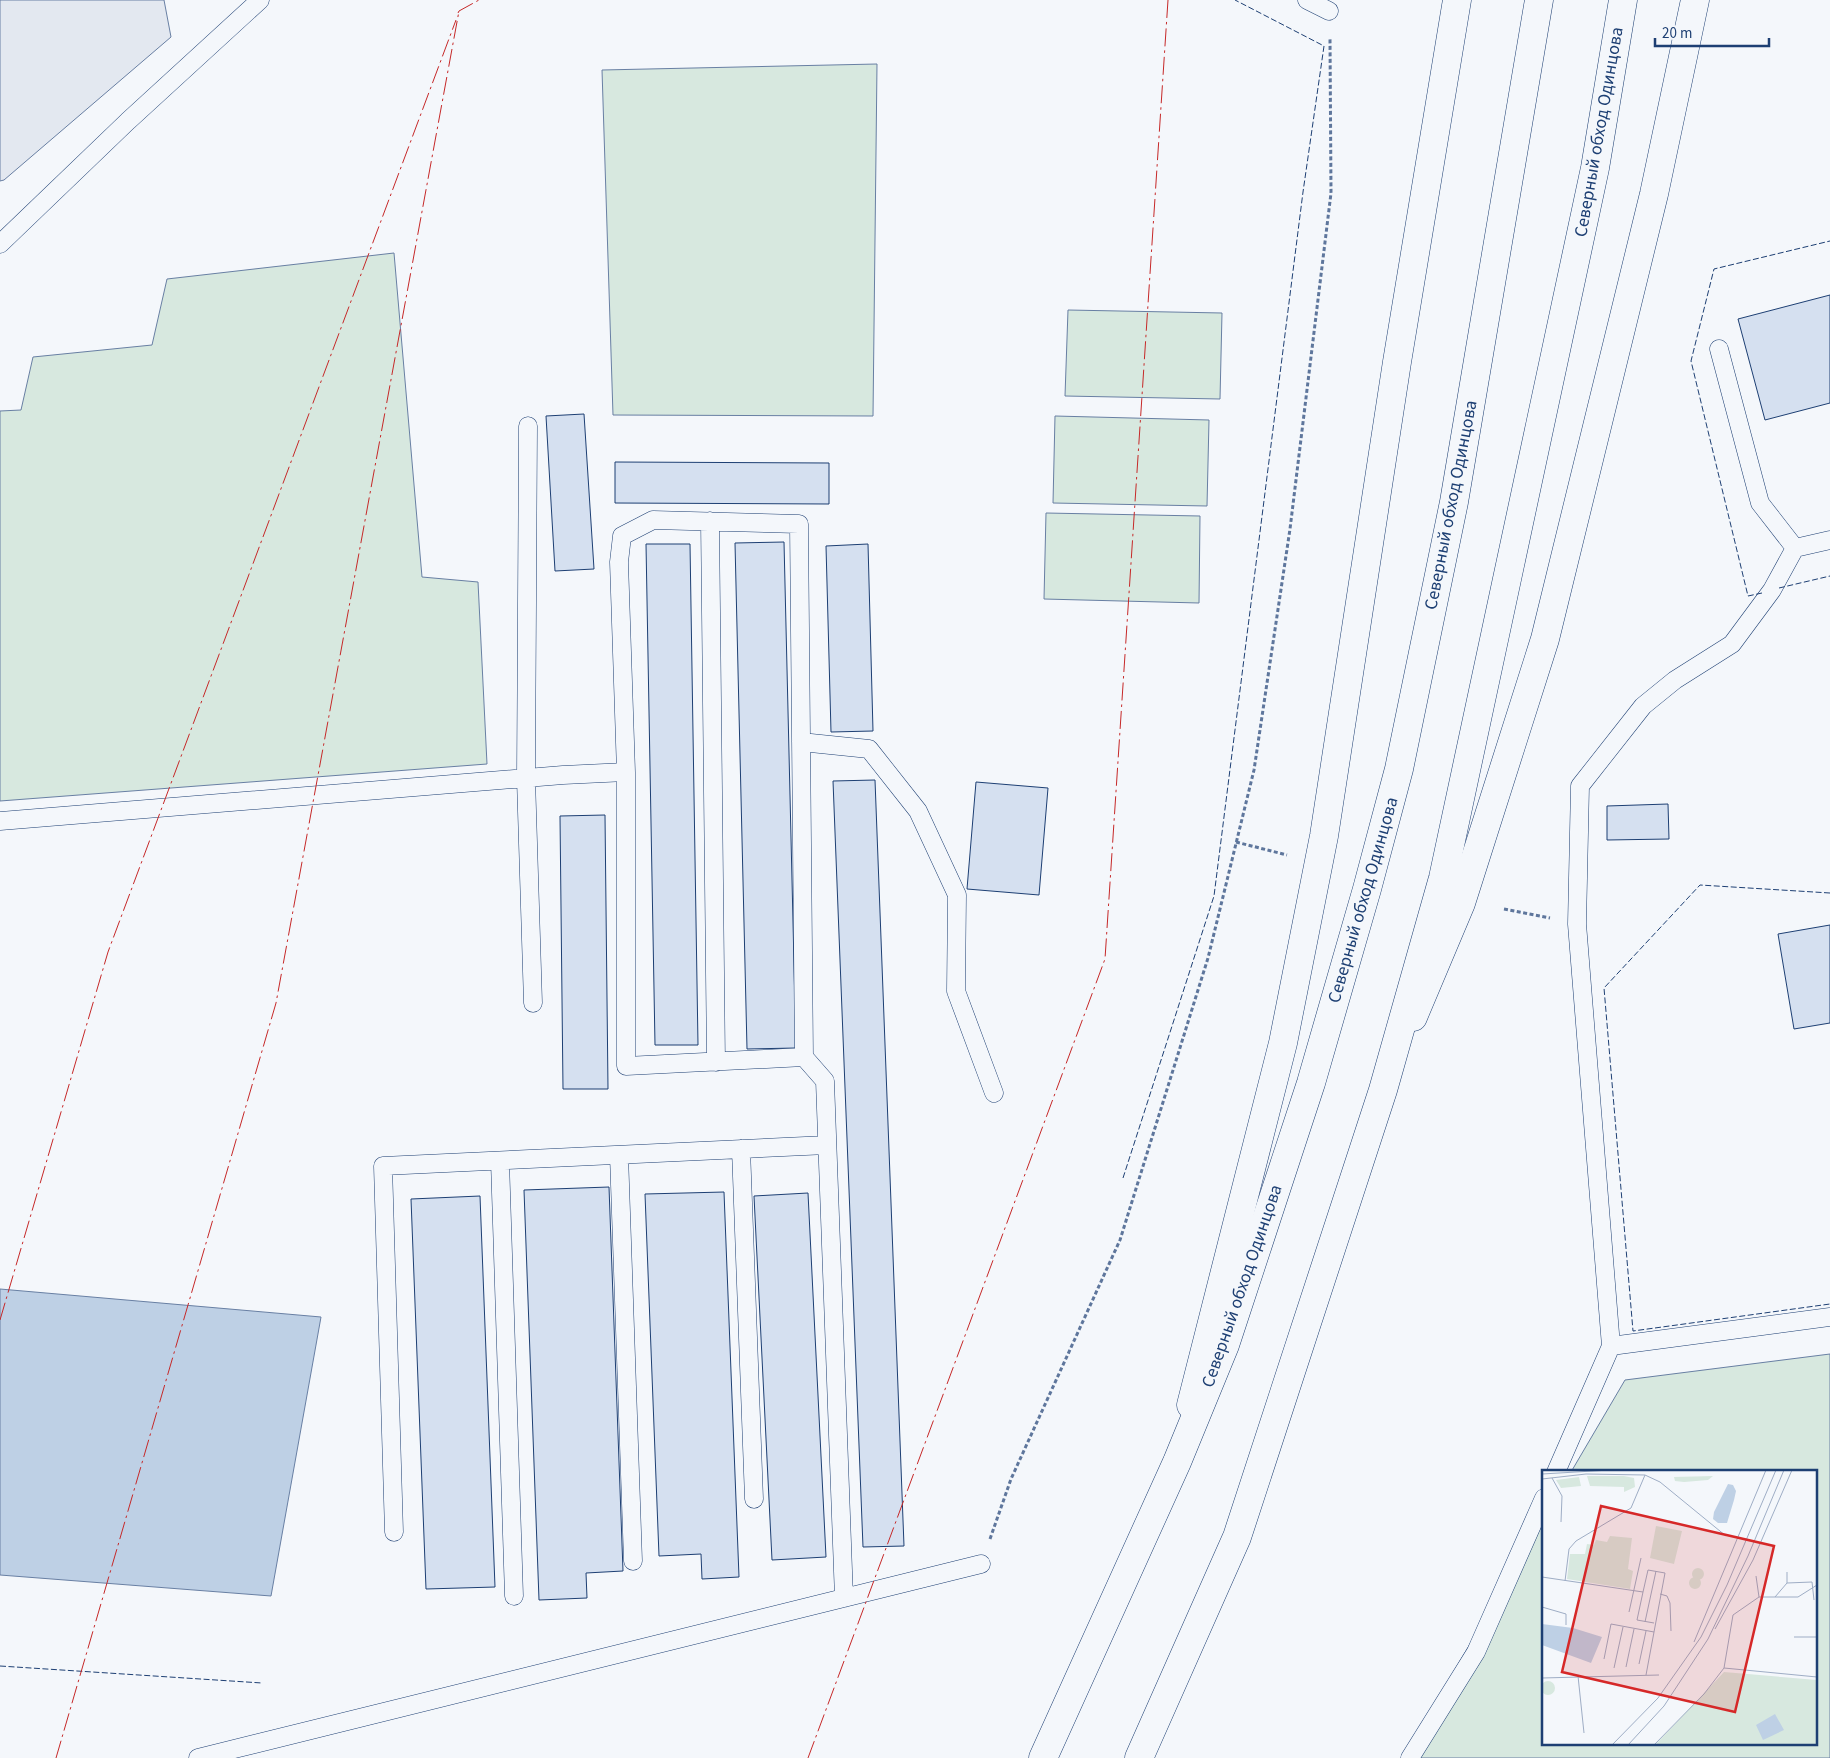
<svg xmlns="http://www.w3.org/2000/svg" width="1830" height="1758" viewBox="0 0 1830 1758" font-family="'Source Sans 3',sans-serif">
<rect width="100%" height="100%" fill="#f4f7fb"/>
<!-- green -->
<path fill="#d7e8df" stroke="#687fa3" d="M877,64l-4,352 -260,-1 -11,-345z
M394,253l28,324 56,5 9,182 -487,37v-390l21,-1 12,-53 119,-12 15,-66z
M1068,310l154,3 -2,86 -155,-3z
M1055,416l154,4 -2,86 -154,-3z
M1046,513l154,3 -1,87 -155,-4z
M1830,1354v404h-427l141,-240v226h272v-272h-245l54,-92z"/>
<!-- parking -->
<path fill="#e3e8f0" stroke="#687fa3" d="M0,0h164l7,37 -167,143 -4,1z"/>
<!-- water -->
<path fill="#bed0e5" stroke="#687fa3" d="M0,1289l321,28 -50,279 -271,-21z"/>
<!-- building -->
<path fill="#d5e0f0" stroke="#1d3f73" d="M1830,295v108l-65,17 -27,-101z
M584,414l10,155 -39,2 -9,-155z
M615,462l214,1v41l-214,-1z
M784,542l12,506 -49,1 -12,-506z
M646,544h44l8,501h-43z
M868,544l5,187 -42,1 -5,-186z
M875,780l29,766 -41,1 -30,-766z
M976,782l72,6 -9,107 -72,-6z
M1668,804l1,35 -62,1v-34z
M605,815l3,274h-45l-3,-273z
M1830,925v98l-36,6 -16,-95z
M609,1187l14,384 -37,2 1,25 -48,2 -15,-410z
M724,1192l15,385 -37,2 -1,-25 -42,2 -14,-362z
M808,1193l18,364 -54,3 -18,-364z
M480,1196l15,391 -69,2 -15,-390z"/>
<g fill="none" stroke-linecap="round" stroke-linejoin="round">
<!-- service casing -->
<g stroke="#1d3f73" stroke-width="19">
<path id="service" d="M1307,0l22,11
M0,244l128,-123 132,-121
M1719,349l41,154 35,45
M528,426l-2,353 7,224
M710,521l6,541
M801,742l68,7 49,62 39,84 -1,96 38,102
M626,772v294l178,-9
M0,821l563,-46 63,-3 -7,-210 3,-26 31,-16 146,4 5,533 21,24 19,517
M741,1149l13,350
M619,1155l14,406
M500,1161l14,435
M1611,1346l219,-29
M1556,1472l55,-126 -34,-422 3,-138 63,-80 32,-26 57,-36 40,-54 23,-42 35,-8
M394,1532l-11,-366 444,-21
M198,1758l783,-194
M1410,1758l66,-106 68,-154"/>
</g>
<!-- primary casing -->
<g stroke="#1d3f73" stroke-width="29">
<path id="primary" d="M1413,1017l48,-114 84,-264 109,-445 41,-194
M1191,1405l92,-362 41,-207 73,-474 60,-362"/>
</g>
<!-- trunk casing -->
<g stroke="#1d3f73" stroke-width="29">
<path id="trunk" d="M1043,1758l134,-296 48,-117 86,-262 56,-194 32,-120 55,-267 85,-502
M1139,1758l98,-221 146,-447 60,-212 152,-710 28,-168"/>
</g>
<!-- path -->
<path stroke="#5e769c" stroke-width="3" stroke-dasharray="4 2.5" stroke-linecap="butt" d="M1236,842l51,13
M1504,909l46,9
M990,1539l21,-60 109,-239 88,-282 46,-188 36,-241 41,-336 -1,-154"/>
<!-- service -->
<use href="#service" stroke="#f4f7fb" stroke-width="18"/>
<!-- primary -->
<use href="#primary" stroke="#f4f7fb" stroke-width="28"/>
<!-- trunk -->
<use href="#trunk" stroke="#f4f7fb" stroke-width="28"/>
<!-- fence -->
<path stroke="#1d3f73" stroke-width="1" stroke-dasharray="6 2.5" stroke-linecap="butt" d="M1779,588l51,-12
M1762,593l-14,3 -57,-235 23,-92 116,-28
M1830,893l-130,-8 -96,103 29,343 197,-27
M1123,1178l91,-282 89,-704 21,-146 -89,-46
M0,1666l262,17"/>
<!-- power -->
<path stroke="#c62828" stroke-width="1" stroke-dasharray="18 4 2.5 4" stroke-linecap="butt" d="M458,13l1,-2 20,-11
M0,1320l108,-368 348,-932
M56,1758l220,-755 183,-992
M808,1758l297,-799 63,-959"/>
</g>
<g text-anchor="middle" dominant-baseline="central" stroke-width="4" stroke-linejoin="round" paint-order="stroke">
<!-- street labels -->
<g font-size="18" fill="#1d3f73" stroke="#f4f7fb">
<text transform="translate(1599 132) rotate(-80)">Северный обход Одинцова</text>
<text transform="translate(1451 505) rotate(-79)">Северный обход Одинцова</text>
<text transform="translate(1363 900) rotate(-74)">Северный обход Одинцова</text>
<text transform="translate(1242 1286) rotate(-71)">Северный обход Одинцова</text>
</g>
</g>
<!-- overview -->
<g transform="translate(1542 1470)">
<rect width="275" height="275" fill="#f4f7fb"/>
<path d="M45,6h37l10,2 1,9 -11,5v-5l-34,-1zM171,6l-5,4 -24,2 -9,-1 -1,-4zM37,7l2,9 -20,2 -5,-8zM114,56l26,5 -8,33 -24,-6zM68,66l22,2 -4,31 5,2 -3,18 -63,-10 3,-25h15l2,-10 7,1 2,-5 11,2zM150 104a6 6 0 1 1 12 0a6 6 0 1 1-12 0ZM147 113a6 6 0 1 1 12 0a6 6 0 1 1-12 0ZM182,202l93,8v65h-162zM-1 218a7 7 0 1 1 14 0a7 7 0 1 1-14 0Z" fill="#d7e8df"/>
<path d="M186,14l5,1 3,6 -2,9 -7,23h-9l-5,-4 1,-7zM0,154l31,4 29,9 -11,26 -49,-18zM233,244l9,16 -21,10 -7,-15z" fill="#bed0e5"/>
<path fill="none" stroke="#9eadc5" stroke-width="1" d="M0,4l68,-4M10,8l10,18 -1,26M0,9l44,-5 59,1 15,7 66,54M214,106l3,21M0,107l101,15 5,-22 17,3 -19,102M23,111l4,-32 7,-8 55,-33 14,-33M245,113l25,-1 2,18M101,122l-6,28 17,3M118,124l7,2 3,7 1,28M233,127l12,-14v-11M0,137l24,7v11M87,142l12,-54M103,152l11,-51M173,159l38,-69 39,-90M252,167h23M152,172l72,-172M62,189l7,-35 43,8M97,194l7,-33M84,197l8,-38M72,198l9,-41M182,198l93,9M36,206l6,57M0,208l117,-3M70,275l46,-47 43,-61 26,-52 49,-115M86,275l36,-39 44,-67 40,-83 36,-86M112,275l50,-51 20,-26 9,-53 26,-18h39l19,-12"/>
<path fill="#d62828" fill-opacity="0.15" stroke="#d62828" stroke-width="2.5" d="M59,36l173,40 -39,166 -173,-40z"/>
<rect width="275" height="275" fill="none" stroke="#1d3f73" stroke-width="2.5"/>
</g>
<!-- scale -->
<path d="M1655 38v8h114v-8" fill="none" stroke="#1d3f73" stroke-width="2.5"/>
<text x="1662" y="38" font-size="15" fill="#1d3f73" stroke="#f4f7fb" stroke-width="4" paint-order="stroke">20 m</text>
</svg>
